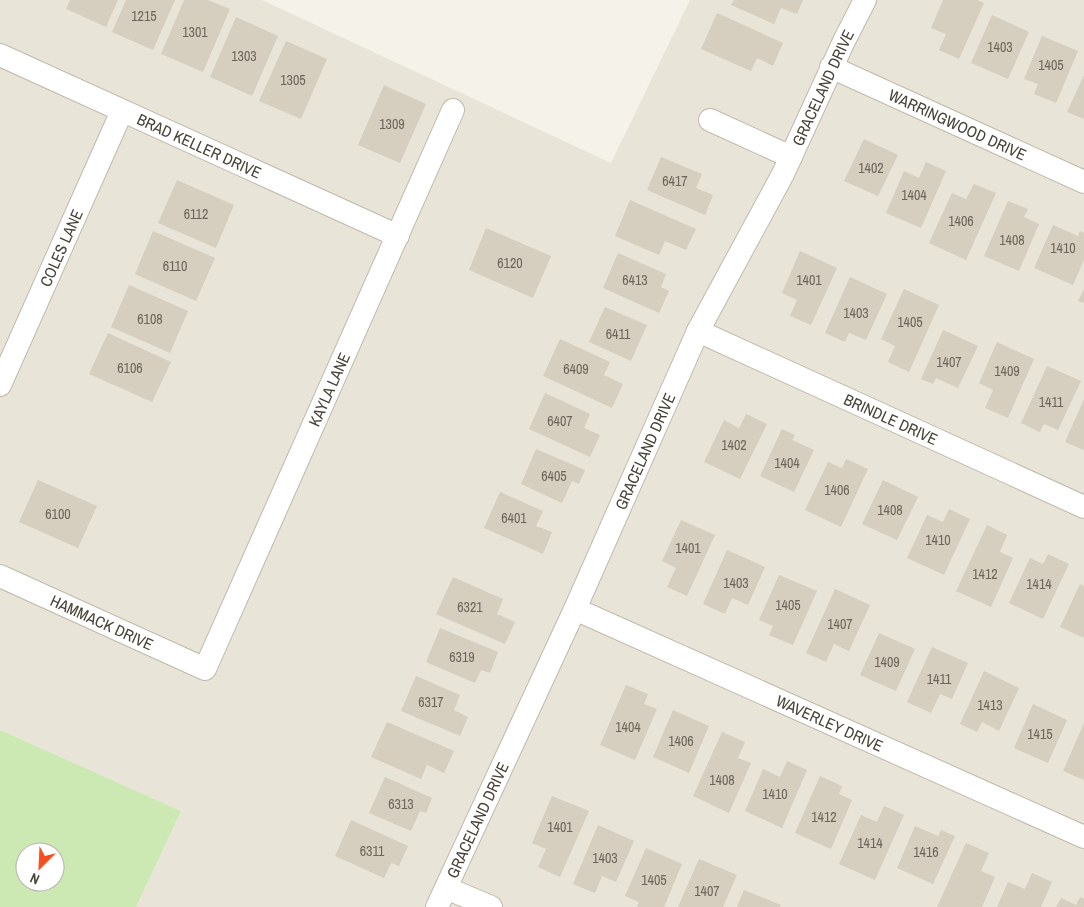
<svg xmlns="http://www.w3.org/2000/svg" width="1084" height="907" viewBox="0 0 1084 907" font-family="'Archivo Narrow',sans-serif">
<rect width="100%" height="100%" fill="#f4f2e9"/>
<!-- residential -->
<path fill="#e8e4d8" d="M0,0h262l349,163 79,-163h394v907h-948l45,-96 -181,-81z"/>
<!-- green -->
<path fill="#cce8b3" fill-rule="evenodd" d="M0,730l181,81 -45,96h-136zM25,852h30v30h-30z"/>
<!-- building -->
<path fill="#d6cebf" d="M70,0h48l-12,27 -40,-18z
M126,0h49l-22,50 -41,-18z
M184,0h24l22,9 -27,63 -42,-18z
M734,0h69l-6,14 -16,-6 -7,16 -43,-19z
M943,0h34l7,3 -25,56 -20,-9 7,-16 -15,-6z
M717,13l66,30 -10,23 -16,-8 -6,13 -50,-22z
M992,15l37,17 -21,47 -37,-16z
M236,17l42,19 -26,60 -42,-19z
M1042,36l36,15 -22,52 -22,-9 4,-10 -14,-5z
M286,41l41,18 -26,60 -42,-18z
M1084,75v44l-17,-7z
M384,85l42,19 -26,59 -42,-18z
M864,139l34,16 -20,41 -34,-15z
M661,157l41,17 -6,14 17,7 -8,20 -58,-25z
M926,162l20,9 -25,57 -35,-15 18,-42 15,7z
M177,180l57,25 -18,43 -58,-25z
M974,184l22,9 -30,67 -37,-17 23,-50 14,6z
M630,200l66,29 -10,21 -21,-9 -6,14 -44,-19z
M1008,201l20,8 -4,8 15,7 -20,47 -35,-15z
M1053,225l25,11 2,-5 4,2v27l-11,25 -39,-17z
M486,228l65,28 -18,42 -64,-28z
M153,231l62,27 -19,43 -61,-27z
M800,251l37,17 -26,57 -21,-9 7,-16 -15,-7z
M618,253l48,21 -5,13 8,4 -10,22 -56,-25z
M850,277l37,17 -21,46 -17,-7 -4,9 -20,-9z
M129,285l59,26 -18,42 -59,-26z
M904,289l35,16 -30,67 -21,-10 7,-16 -14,-7z
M1084,289v14l-6,-2z
M605,307l42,18 -16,36 -42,-19z
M943,330l35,16 -20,42 -22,-10 -3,6 -12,-5z
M108,333l63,29 -19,40 -63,-28z
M560,339l50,23 -6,13 19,9 -11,24 -69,-32z
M997,342l37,17 -26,59 -23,-10 8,-18 -14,-7z
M1047,366l34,15 -23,49 -14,-6 -4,8 -19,-9z
M545,393l45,21 -6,14 16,7 -10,22 -61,-28z
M1084,399v51l-19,-8z
M746,414l21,10 -27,55 -36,-17 20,-42 15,8z
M782,429l13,6 -3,5 22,10 -20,42 -34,-16z
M536,449l49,21 -6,14 -7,-3 -10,22 -41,-19z
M846,459l22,10 -27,58 -36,-17 23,-48 14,6z
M38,480l59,26 -19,42 -59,-26z
M883,480l35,17 -21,43 -35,-16z
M500,492l43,19 -7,15 16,6 -9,22 -59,-26z
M949,509l21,10 -26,56 -37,-17 20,-43 16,7z
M681,520l34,15 -28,61 -20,-9 9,-19 -14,-7z
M987,525l20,10 -7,17 13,6 -22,49 -35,-16z
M727,550l38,17 -17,38 -16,-7 -7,16 -22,-10z
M1048,554l21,10 -26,55 -34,-16 21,-45 13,6z
M779,575l38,16 -24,54 -24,-10 4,-9 -14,-6z
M453,577l50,22 -6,15 18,8 -10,22 -69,-30z
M1080,584l4,2v52l-24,-11z
M835,589l35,16 -21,46 -15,-7 -8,18 -20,-9z
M440,628l58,24 -8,21 -9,-3 -6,13 -49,-21z
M879,633l36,16 -19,42 -36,-16z
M932,647l36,16 -16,36 -12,-5 -9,19 -24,-11z
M984,671l35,17 -20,43 -17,-9 -5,10 -17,-8z
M416,676l44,19 -6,15 14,7 -8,19 -59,-25z
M626,685l22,9 -4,10 13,5 -22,51 -35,-15z
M1033,704l34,16 -19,43 -34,-15z
M673,710l36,16 -20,47 -36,-16z
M387,722l67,29 -10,22 -17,-8 -6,14 -50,-22z
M1084,723v57l-21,-9z
M722,732l23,10 -7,16 13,5 -22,50 -36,-17z
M787,761l20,9 -25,58 -37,-17 18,-42 17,8z
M820,776l22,10 -3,8 13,6 -21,49 -36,-16z
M385,777l47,21 -6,15 -6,-2 -9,20 -42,-18z
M552,796l37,15 -29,66 -22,-10 8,-18 -14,-6z
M884,806l20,9 -29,65 -36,-16 22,-49 16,7z
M351,820l57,26 -9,20 -8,-3 -7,15 -49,-22z
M598,825l36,16 -18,41 -14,-6 -7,17 -22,-9z
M915,826l23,10 3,-6 14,6 -22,48 -36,-16z
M966,843l23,10 -8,18 14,6 -13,30h-45z
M646,848l36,16 -18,43h-27l2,-5 -14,-6z
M699,859l38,16 -14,32h-45z
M1032,873l20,9 -11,25h-44l11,-25 17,7z
M744,890l37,15 -1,2h-43z
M1080,897l4,2v8h-28l5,-9 15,7z"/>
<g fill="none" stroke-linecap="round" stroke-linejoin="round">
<!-- street casing -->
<g stroke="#c0baac" stroke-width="24">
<g id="street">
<path id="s1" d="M0,55l398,181"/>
<path id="s2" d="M831,67l253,115"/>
<path d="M710,120l81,37"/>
<path id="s3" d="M698,331l386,176"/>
<path id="s4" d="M0,385l122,-274"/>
<path id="s5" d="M0,576l205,93 248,-559"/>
<path id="s6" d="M575,609l509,228"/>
<path d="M446,888l45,19"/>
<path id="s7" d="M437,907l138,-298 123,-278 85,-157 61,-133 21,-41"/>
</g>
</g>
<!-- street -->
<use href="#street" stroke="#fff" stroke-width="22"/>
</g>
<g text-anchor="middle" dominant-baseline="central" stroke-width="4" stroke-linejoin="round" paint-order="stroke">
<!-- number labels -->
<g font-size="14" fill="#6c665a">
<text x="144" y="16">1215</text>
<text x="195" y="32">1301</text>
<text x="1000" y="47">1403</text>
<text x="244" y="56">1303</text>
<text x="1051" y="65">1405</text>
<text x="293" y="80">1305</text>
<text x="392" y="124">1309</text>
<text x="871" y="168">1402</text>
<text x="675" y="181">6417</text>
<text x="914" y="195">1404</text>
<text x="196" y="214">6112</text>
<text x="961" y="221">1406</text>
<text x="1012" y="240">1408</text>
<text x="1063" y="248">1410</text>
<text x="510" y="263">6120</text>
<text x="175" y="266">6110</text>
<text x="635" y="280">6413</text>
<text x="809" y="280">1401</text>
<text x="856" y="313">1403</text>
<text x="150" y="319">6108</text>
<text x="910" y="322">1405</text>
<text x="618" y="334">6411</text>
<text x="949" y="362">1407</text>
<text x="130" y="368">6106</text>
<text x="576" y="369">6409</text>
<text x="1007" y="371">1409</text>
<text x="1051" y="402">1411</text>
<text x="560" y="421">6407</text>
<text x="734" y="445">1402</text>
<text x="787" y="463">1404</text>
<text x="554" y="476">6405</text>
<text x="837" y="490">1406</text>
<text x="890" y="510">1408</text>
<text x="58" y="514">6100</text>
<text x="514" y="518">6401</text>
<text x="938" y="540">1410</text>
<text x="688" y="548">1401</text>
<text x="985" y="574">1412</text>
<text x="736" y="583">1403</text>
<text x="1039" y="584">1414</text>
<text x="788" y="605">1405</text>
<text x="470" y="607">6321</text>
<text x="840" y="624">1407</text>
<text x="462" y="657">6319</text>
<text x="887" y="662">1409</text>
<text x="939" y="679">1411</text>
<text x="431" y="702">6317</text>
<text x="990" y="705">1413</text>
<text x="628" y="727">1404</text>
<text x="1040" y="734">1415</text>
<text x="681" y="741">1406</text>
<text x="722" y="780">1408</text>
<text x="775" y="794">1410</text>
<text x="401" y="804">6313</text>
<text x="824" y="817">1412</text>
<text x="560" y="827">1401</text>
<text x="870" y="843">1414</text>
<text x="372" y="851">6311</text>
<text x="926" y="852">1416</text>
<text x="605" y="858">1403</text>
<text x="654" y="880">1405</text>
<text x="707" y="891">1407</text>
</g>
<!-- street labels -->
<g font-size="16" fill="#484338" stroke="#fff">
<text stroke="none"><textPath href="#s7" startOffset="906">GRACELAND DRIVE</textPath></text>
<text stroke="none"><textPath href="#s2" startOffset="139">WARRINGWOOD DRIVE</textPath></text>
<text stroke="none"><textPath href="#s1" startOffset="219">BRAD KELLER DRIVE</textPath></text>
<text stroke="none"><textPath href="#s4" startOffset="150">COLES LANE</textPath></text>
<text stroke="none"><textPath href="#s5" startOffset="531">KAYLA LANE</textPath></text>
<text stroke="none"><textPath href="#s3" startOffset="212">BRINDLE DRIVE</textPath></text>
<text stroke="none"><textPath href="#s7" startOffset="501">GRACELAND DRIVE</textPath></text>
<text stroke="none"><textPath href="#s5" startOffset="112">HAMMACK DRIVE</textPath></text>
<text stroke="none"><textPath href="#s6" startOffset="279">WAVERLEY DRIVE</textPath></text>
<text stroke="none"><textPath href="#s7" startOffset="96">GRACELAND DRIVE</textPath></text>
</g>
</g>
<!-- north arrow -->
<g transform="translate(40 867) rotate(204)"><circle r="24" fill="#ffffff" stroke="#b6b4af"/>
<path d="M0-4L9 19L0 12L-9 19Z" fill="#f64e1f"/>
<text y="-8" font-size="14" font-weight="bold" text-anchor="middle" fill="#484338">N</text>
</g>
</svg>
